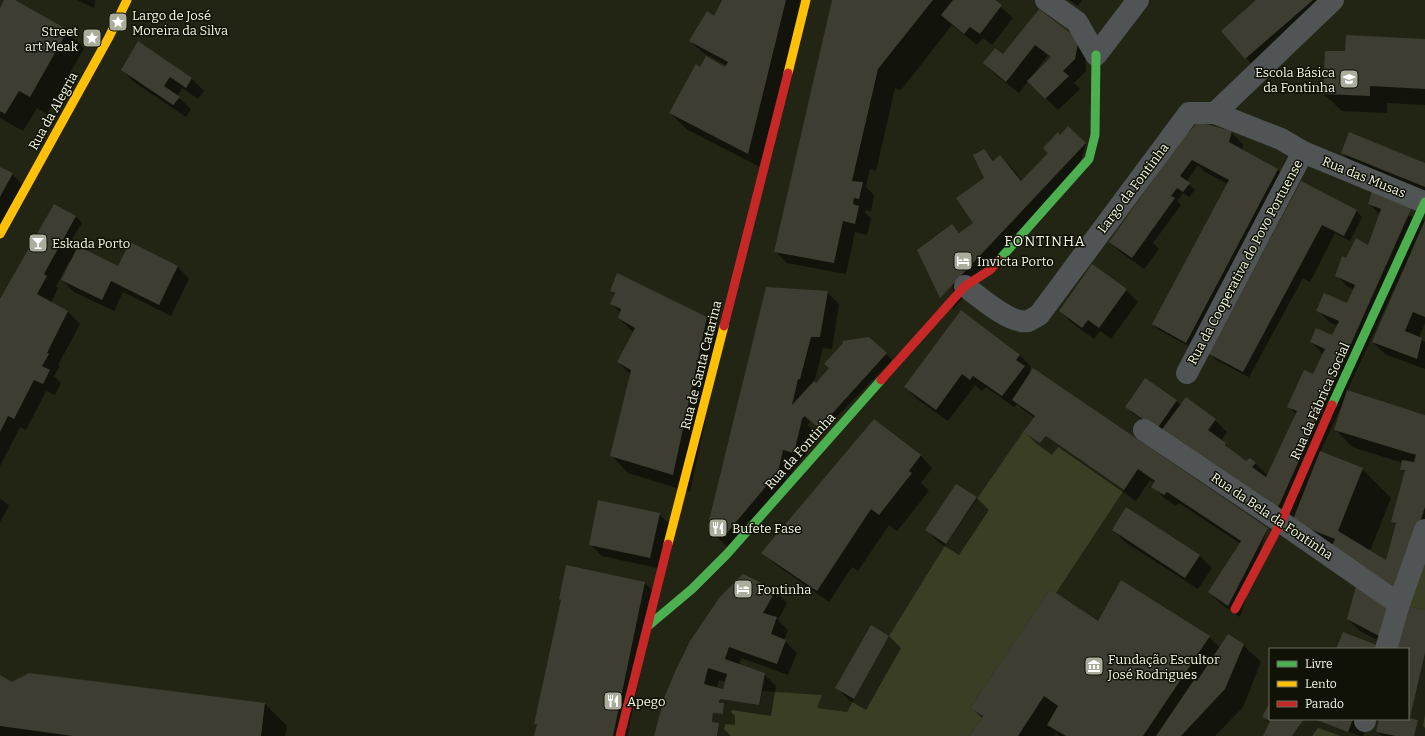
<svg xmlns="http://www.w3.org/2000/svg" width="1425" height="736" viewBox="0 0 1425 736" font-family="Bitter,serif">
<rect width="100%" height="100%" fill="#222414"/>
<!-- green -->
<path fill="#3a3e25" d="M1023,432l17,11 6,-7 78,54 -68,103 -6,-4 -80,119 13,8 -14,20h-252l2,-13 -7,-1 1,-9 10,1 1,-10 -5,-1 1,-4 39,6 3,-14 60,4 -5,13 30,4 42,-76 57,-92z
M1425,557v53l-18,-4z
M1425,653v83h-11l4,-16 -8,-2z
M1304,719h10l47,17h-69z"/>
<!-- shadow -->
<path fill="#0007" fill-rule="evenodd" d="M6,0h7l54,31 17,17 -37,66 -10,-6 -14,23 -23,-13v-108z
M77,0h18l-1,8z
M723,0h77l-34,170 -78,-40 -18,-17 31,-45 25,1 1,-3 -25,-14 -12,-11 25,-24z
M833,0h160l20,18 -21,27 -9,-7 -6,7 -25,-20 -51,65 -6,-2 -19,83 -6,-2 -4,18 8,8 -3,16 -5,-1 -1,3 6,5 -4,17 -12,-3 -9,42 -59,-11 -12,-12z
M1069,0h13l-4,6z
M1258,0h80l-81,70 -11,-12z
M1040,10l45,38 1,23 -12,12 6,6 -22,21 -30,-29 -9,12 -23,-18 -12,-12 19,-7zM1048,55l4,3 -18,18 -1,-1z
M1425,40v65l-38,-2v10l-45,-2 -18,-17 22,-42z
M139,42l53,37 12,12 -6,8 -16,-11 -5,8 14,13 -5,8 -52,-35 -12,-12z
M1231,132l12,12 -1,6 36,20 12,11 -98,167 -33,-18 -6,-6 75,-140 -23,-12 -7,-7 -12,17 9,8 -6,7 -6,-4 -6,8 4,4 -28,38 6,6 -15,20 -22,-16 -12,-11 73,-102z
M1060,136l26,8 -12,36 -121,129 -1,-83 8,7 14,-10 11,-45 -1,-28 10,11 6,-5 12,12 10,13 27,-28z
M1342,153l83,11v29l-71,-29z
M0,168l12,6 12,12 -24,45z
M1302,182l54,29 6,6 -12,24 -15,-8 -25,49 -7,-4 -54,99 -33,-17 -6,-6z
M1369,203l56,18v102l-6,15 6,4v27l-40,-15 -12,-12 33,-79 -59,128 78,24v-1v118l-23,68 -114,-77 -156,-110 -5,-6 49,-6 5,4 34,15 12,12 -6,8 10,10v1l16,12h8l13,13 29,-61 -8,-8 25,-31 9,-22 -12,-12 21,-5 5,-11 -8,-4 -11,-12 30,-5 6,-15 -6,-3 -12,-12 10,-16 22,-13 12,-31zM1344,401l-9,28 17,18 51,16 -1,6 3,4 -12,48 3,4 -9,36 -17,-10 21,-53 -29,-29 -42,-17z
M55,205l21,12 6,6 -11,18 7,7 41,19h59l11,12 -18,37 -48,-24 -9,19 -40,-19 -12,-12 9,-17 -2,-1 -13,24 2,2 -7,15 17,9 12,12 -22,41 2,1 -6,10 7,7 -6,12 -9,-4 -20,39 -6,-3 -20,39v-165z
M1126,290l12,12 -27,37 -11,-8 -6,8 -22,-16 -12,-12z
M611,291l95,27 18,17 -34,157 -62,-19 -17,-18 19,-81 -12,-12 16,-29 -15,-15 2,-5 -10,-10 4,-8z
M827,292l12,12 -7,45 -9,-1 -9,35 2,2 70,-31 6,6 -69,71 -19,-17v2l6,6 -3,3 12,12 -88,114 -22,-22z
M1020,355l11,12 -2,4 2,2 236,156 -27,88 -19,-13 -12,-12 32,-48 -62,-41 -3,3 -12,-8 -11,-12 2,-3 -5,-3 -14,21 -78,-54 -6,8 -15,-11 -12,-12 10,-14 -10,-7 -8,-7 -3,3 -28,-20 -4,4 -7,-6 -27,36 -31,-22 -12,-12z
M874,420l47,36 11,12 -11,15 8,8 -32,40 -8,-6 -31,46 -6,-4 -23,35 -54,-38 -12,-11z
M957,485l20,13 12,12 -30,45 -21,-13 -11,-12z
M0,498l9,8 -9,16z
M1127,509l73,47 12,12 -14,21 -73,-47 -12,-12z
M659,514l12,12 -9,43 -60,-13 -12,-12z
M645,583l12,12 -30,141h-92l3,-10 -2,-3z
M1356,588l35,59 -31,-16 -12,-12z
M775,591l12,12 -9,17 10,10 -4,10 13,13 -9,22 -47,-17 -2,7 25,9 12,12 -5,30 -39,-6 -1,2 4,4v9l-10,-1 -1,5 7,7h-76l10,-38zM719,680l7,2 -2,8 -7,-2z
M1425,611v104l-2,11 2,2v8h-43l-5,-5 3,-12h28v-70z
M1098,622l111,15 11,11 23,-3 18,17 -18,45 -28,29h-156l-3,-3 -2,3h-84l12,-18 -10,-10z
M871,626l18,10 12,12 -35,62 -17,-10 -12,-12z
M0,676l12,7 253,21 22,22 -2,10h-285z
M1270,704v15h99l-6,17h-22l-23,-8 -6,8h-48l6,-13 -7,-6z"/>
<!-- building -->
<path fill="#3d3e31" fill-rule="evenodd" d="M4,0h11l53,30 -38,67 -11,-6 -14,23 -5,-3v-103z
M722,0h64l-38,154 -79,-41 27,-49 4,3 6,-11 19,11 3,-5 -39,-21 18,-30 7,5z
M832,0h101l-55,69 -26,112 11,1 -4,17 -5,-1 -1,6 6,2 -4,18 -12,-3 -9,42 -60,-11z
M953,0h42l7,5 -22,29 -10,-7 -6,7 -23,-19z
M1256,0h57l-68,59 -24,-28z
M1039,9l34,26 5,8 -3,16 -12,12 6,5 -24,23 -18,-18 24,-24 -16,-12 -29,37 -23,-19 12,-15 8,6z
M1346,35l79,4v50l-55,-3v10l-47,-2 2,-43h20z
M138,41l54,37 -6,10 -16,-11 -6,9 16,11 -7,8 -52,-35z
M1198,122l34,9 -3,11 49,27 -92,174 -34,-19 77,-144 -37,-20 -12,16 10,7 -7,9 -6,-4 -6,8 4,2 -43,60 -23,-16 73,-103z
M1068,126l18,17 -146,155 -23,-48 35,-26 7,9 14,-10 -17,-25 28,-20 -11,-23 11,-6 9,12 7,-6 21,26 27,-28 -5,-5 15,-16 2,3z
M1349,132l76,31v24l-84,-34z
M0,167l13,6 -13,24z
M1301,181l56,29 -13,26 -22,-11 -79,147 -34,-18z
M1372,191l40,16 -136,305 -116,-80 26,-35 30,22 -8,11 18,13 -1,2 21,16 4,-3 6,5 -4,4 14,10 31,-66 -10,-4 17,-37 9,4 12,-25 -15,-7 6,-14 16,7 7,-14 -23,-10 8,-18 23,10 8,-18 -20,-9 7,-20 4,2 10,-20 12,7 13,-36 -13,-5z
M54,204l22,12 -32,58 3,2 -10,18 31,17 -21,42 2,1 -7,12 8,4 -7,14 -9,-4 -20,39 -6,-3 -8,16v-133z
M1425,220v97l-12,-5 -8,19 17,7 -5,21 -45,-17z
M130,242l48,24 -19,39 -48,-24 -9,19 -41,-20 17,-34 40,20z
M1092,264l35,25 -28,39 -11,-8 -6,8 -23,-17z
M617,273l90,44 -34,158 -63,-19 21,-86 -14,-8 18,-34 -17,-10 3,-9 -11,-5 5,-11 -5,-2z
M766,287l62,4 -8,46h-9l-11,42h-2l-6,26 22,-24 2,2 13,-15 -5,-4 19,-21 -1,-2 27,-4 18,16 -68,75 -14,-12 -3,3 -8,34 -11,-3 -5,22 -52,62 -7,2 -7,-2 -4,-4v-5z
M961,310l59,45 -4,5 9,6 -23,30 -29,-20 -3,4 -8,-6 -26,36 -32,-23z
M1033,368l235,160 -40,78 -20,-14 33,-51 -74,-49 -3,3 -13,-8 4,-6 -17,-12 -14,21 -78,-54 -6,7 -17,-11 12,-16 -23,-16z
M1145,378l32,22 -20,29 -32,-22z
M1347,390l78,25v92l-29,88 -66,-45 5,-11 -43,-17 28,-71 43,17 -25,63 48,29 10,-37 -5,-1 14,-52h-5l2,-10 12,2 2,-7 -82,-25z
M874,419l47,36 -12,16 3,2 -33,42 -8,-6 -54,82 -56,-38z
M956,484l21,13 -31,47 -21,-14z
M598,500l62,13 -10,45 -61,-13z
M1126,507l74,48 -15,23 -73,-48z
M566,565l79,17 -32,154h-79l3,-12h-3l27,-124 -2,-1z
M743,574l33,16 -13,23 14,4 -6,17 15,6 -9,24 -48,-17 -4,12 40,14 -6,32 -39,-6 -1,4h5l-1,11 -10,-1 -1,9 7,1 -2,13h-63l10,-38 11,-26 15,-31 30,-44zM708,668l19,6 -4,15 -19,-5z
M1121,580l89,56 -67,100h-77l-19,-11 11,-19 -14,-10 -26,40h-49l14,-20 -13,-8 80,-119 48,32z
M1356,586l31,22 -8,28 -32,-17z
M1407,606l18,4v43l-15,65 8,2 -4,16h-18l-20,-4 3,-13h29v-70h-13z
M871,625l18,11 -35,63 -19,-11z
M1343,632l36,14 -1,3h-42z
M1228,634l16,10 -19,45 -44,47h-25l38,-56 3,1z
M29,673l236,30 -4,33h-188l-73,-10v-51l12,7z
M1270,702v17h34l-12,17h-29l7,-15 -8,-4z
M1314,719h39l-5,13z"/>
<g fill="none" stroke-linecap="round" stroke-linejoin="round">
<!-- street -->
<path stroke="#515455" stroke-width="22" d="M1046,0l31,22 19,33 42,-55
M1215,113l118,-113
M965,286c13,10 46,39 63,35 3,-1 7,-4 11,-6l150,-202h26l66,26 22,13 121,50
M1187,373l116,-221
M1144,430l137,92 118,82
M1386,649l13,-45 26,-74
M1365,721v-2"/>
<!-- fast -->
<path stroke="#4caf50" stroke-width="9" d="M999,260l90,-101 6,-24 1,-80
M1332,405l93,-203
M648,626l44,-37 35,-35 154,-174"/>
<!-- slow -->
<path stroke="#ffc107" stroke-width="9" d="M788,73l18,-73
M0,234l109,-197 18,-37
M668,544l56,-218"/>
<!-- jam -->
<path stroke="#c62828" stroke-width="9" d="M724,326l64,-253
M881,380l84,-94 25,-16 9,-10
M1235,609l46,-87 51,-117
M620,736l48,-192"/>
</g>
<!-- icons -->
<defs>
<g id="sight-square" transform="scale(1)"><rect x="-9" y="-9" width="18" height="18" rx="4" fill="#aaad9c" stroke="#101206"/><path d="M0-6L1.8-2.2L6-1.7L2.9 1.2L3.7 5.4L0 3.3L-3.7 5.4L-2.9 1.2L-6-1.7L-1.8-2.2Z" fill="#fff"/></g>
<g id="school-square" transform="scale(1)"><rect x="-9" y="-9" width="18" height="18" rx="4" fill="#aaad9c" stroke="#101206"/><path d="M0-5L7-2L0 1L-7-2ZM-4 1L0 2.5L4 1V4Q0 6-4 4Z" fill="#fff"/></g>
<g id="bar-square" transform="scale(1)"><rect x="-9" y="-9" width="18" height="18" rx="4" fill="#aaad9c" stroke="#101206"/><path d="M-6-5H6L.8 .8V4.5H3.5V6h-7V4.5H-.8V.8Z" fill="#fff"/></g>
<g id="hotel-square" transform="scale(1)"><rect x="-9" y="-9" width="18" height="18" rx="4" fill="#aaad9c" stroke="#101206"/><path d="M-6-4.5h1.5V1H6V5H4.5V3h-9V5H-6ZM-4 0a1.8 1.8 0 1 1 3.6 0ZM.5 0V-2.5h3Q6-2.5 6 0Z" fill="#fff"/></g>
<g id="restaurant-square" transform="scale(1)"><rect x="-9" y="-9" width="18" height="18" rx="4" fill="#aaad9c" stroke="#101206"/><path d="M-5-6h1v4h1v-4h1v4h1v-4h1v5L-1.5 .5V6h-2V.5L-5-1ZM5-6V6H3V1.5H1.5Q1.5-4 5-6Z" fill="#fff"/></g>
<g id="museum-square" transform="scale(1)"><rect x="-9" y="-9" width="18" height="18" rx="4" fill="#aaad9c" stroke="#101206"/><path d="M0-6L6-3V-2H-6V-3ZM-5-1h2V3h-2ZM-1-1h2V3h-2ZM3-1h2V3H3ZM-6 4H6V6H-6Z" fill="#fff"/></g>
</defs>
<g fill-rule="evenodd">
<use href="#sight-square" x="118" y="22"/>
<use href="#sight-square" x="92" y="38"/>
<use href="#school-square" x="1349" y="79"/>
<use href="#bar-square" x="38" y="243"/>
<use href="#hotel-square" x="963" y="261"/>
<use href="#restaurant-square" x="718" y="528"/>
<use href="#hotel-square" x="743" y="589"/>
<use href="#museum-square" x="1094" y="666"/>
<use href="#restaurant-square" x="613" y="701"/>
</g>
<g text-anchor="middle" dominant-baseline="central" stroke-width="3" stroke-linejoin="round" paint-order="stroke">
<!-- poi labels -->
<g font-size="13" fill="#f4f7e5" stroke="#101206" text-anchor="start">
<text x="132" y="15">Largo de José<tspan x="132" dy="15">Moreira da Silva</tspan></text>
<text x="78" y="31" text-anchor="end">Street<tspan x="78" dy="15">art Meak</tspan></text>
<text x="1335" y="72" text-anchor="end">Escola Básica<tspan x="1335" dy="15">da Fontinha</tspan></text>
<text x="52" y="243">Eskada Porto</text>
<text x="977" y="261">Invicta Porto</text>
<text x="732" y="528">Bufete Fase</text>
<text x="757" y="589">Fontinha</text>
<text x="1108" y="659">Fundação Escultor<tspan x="1108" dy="15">José Rodrigues</tspan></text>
<text x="627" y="701">Apego</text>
</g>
<!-- street labels -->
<g font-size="13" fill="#f4f7e5" stroke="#101206">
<text transform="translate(53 111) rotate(-61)">Rua da Alegria</text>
<text transform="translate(1364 177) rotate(22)">Rua das Musas</text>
<text transform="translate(1133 188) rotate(-53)">Largo da Fontinha</text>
<text transform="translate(1245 262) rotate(-62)">Rua da Cooperativa do Povo Portuense</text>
<text transform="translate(701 365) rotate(-76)">Rua de Santa Catarina</text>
<text transform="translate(1320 401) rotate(-66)">Rua da Fábrica Social</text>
<text transform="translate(800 451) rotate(-48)">Rua da Fontinha</text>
<text transform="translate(1272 516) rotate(34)">Rua da Bela da Fontinha</text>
</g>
<!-- neighbourhood labels -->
<g font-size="14" letter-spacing="1" fill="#f4f7e5" stroke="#101206">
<text x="1045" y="241">FONTINHA</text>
</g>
</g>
<!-- legend -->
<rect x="1269" y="648" width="140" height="72" fill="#101206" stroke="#6b6e5f"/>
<rect x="1277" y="661" width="20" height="6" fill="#4caf50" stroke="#6b6e5f"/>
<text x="1305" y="668" font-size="12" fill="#f4f7e5">Livre</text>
<rect x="1277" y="681" width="20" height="6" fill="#ffc107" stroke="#6b6e5f"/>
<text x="1305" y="688" font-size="12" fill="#f4f7e5">Lento</text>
<rect x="1277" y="701" width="20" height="6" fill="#c62828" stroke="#6b6e5f"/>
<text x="1305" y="708" font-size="12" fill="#f4f7e5">Parado</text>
</svg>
